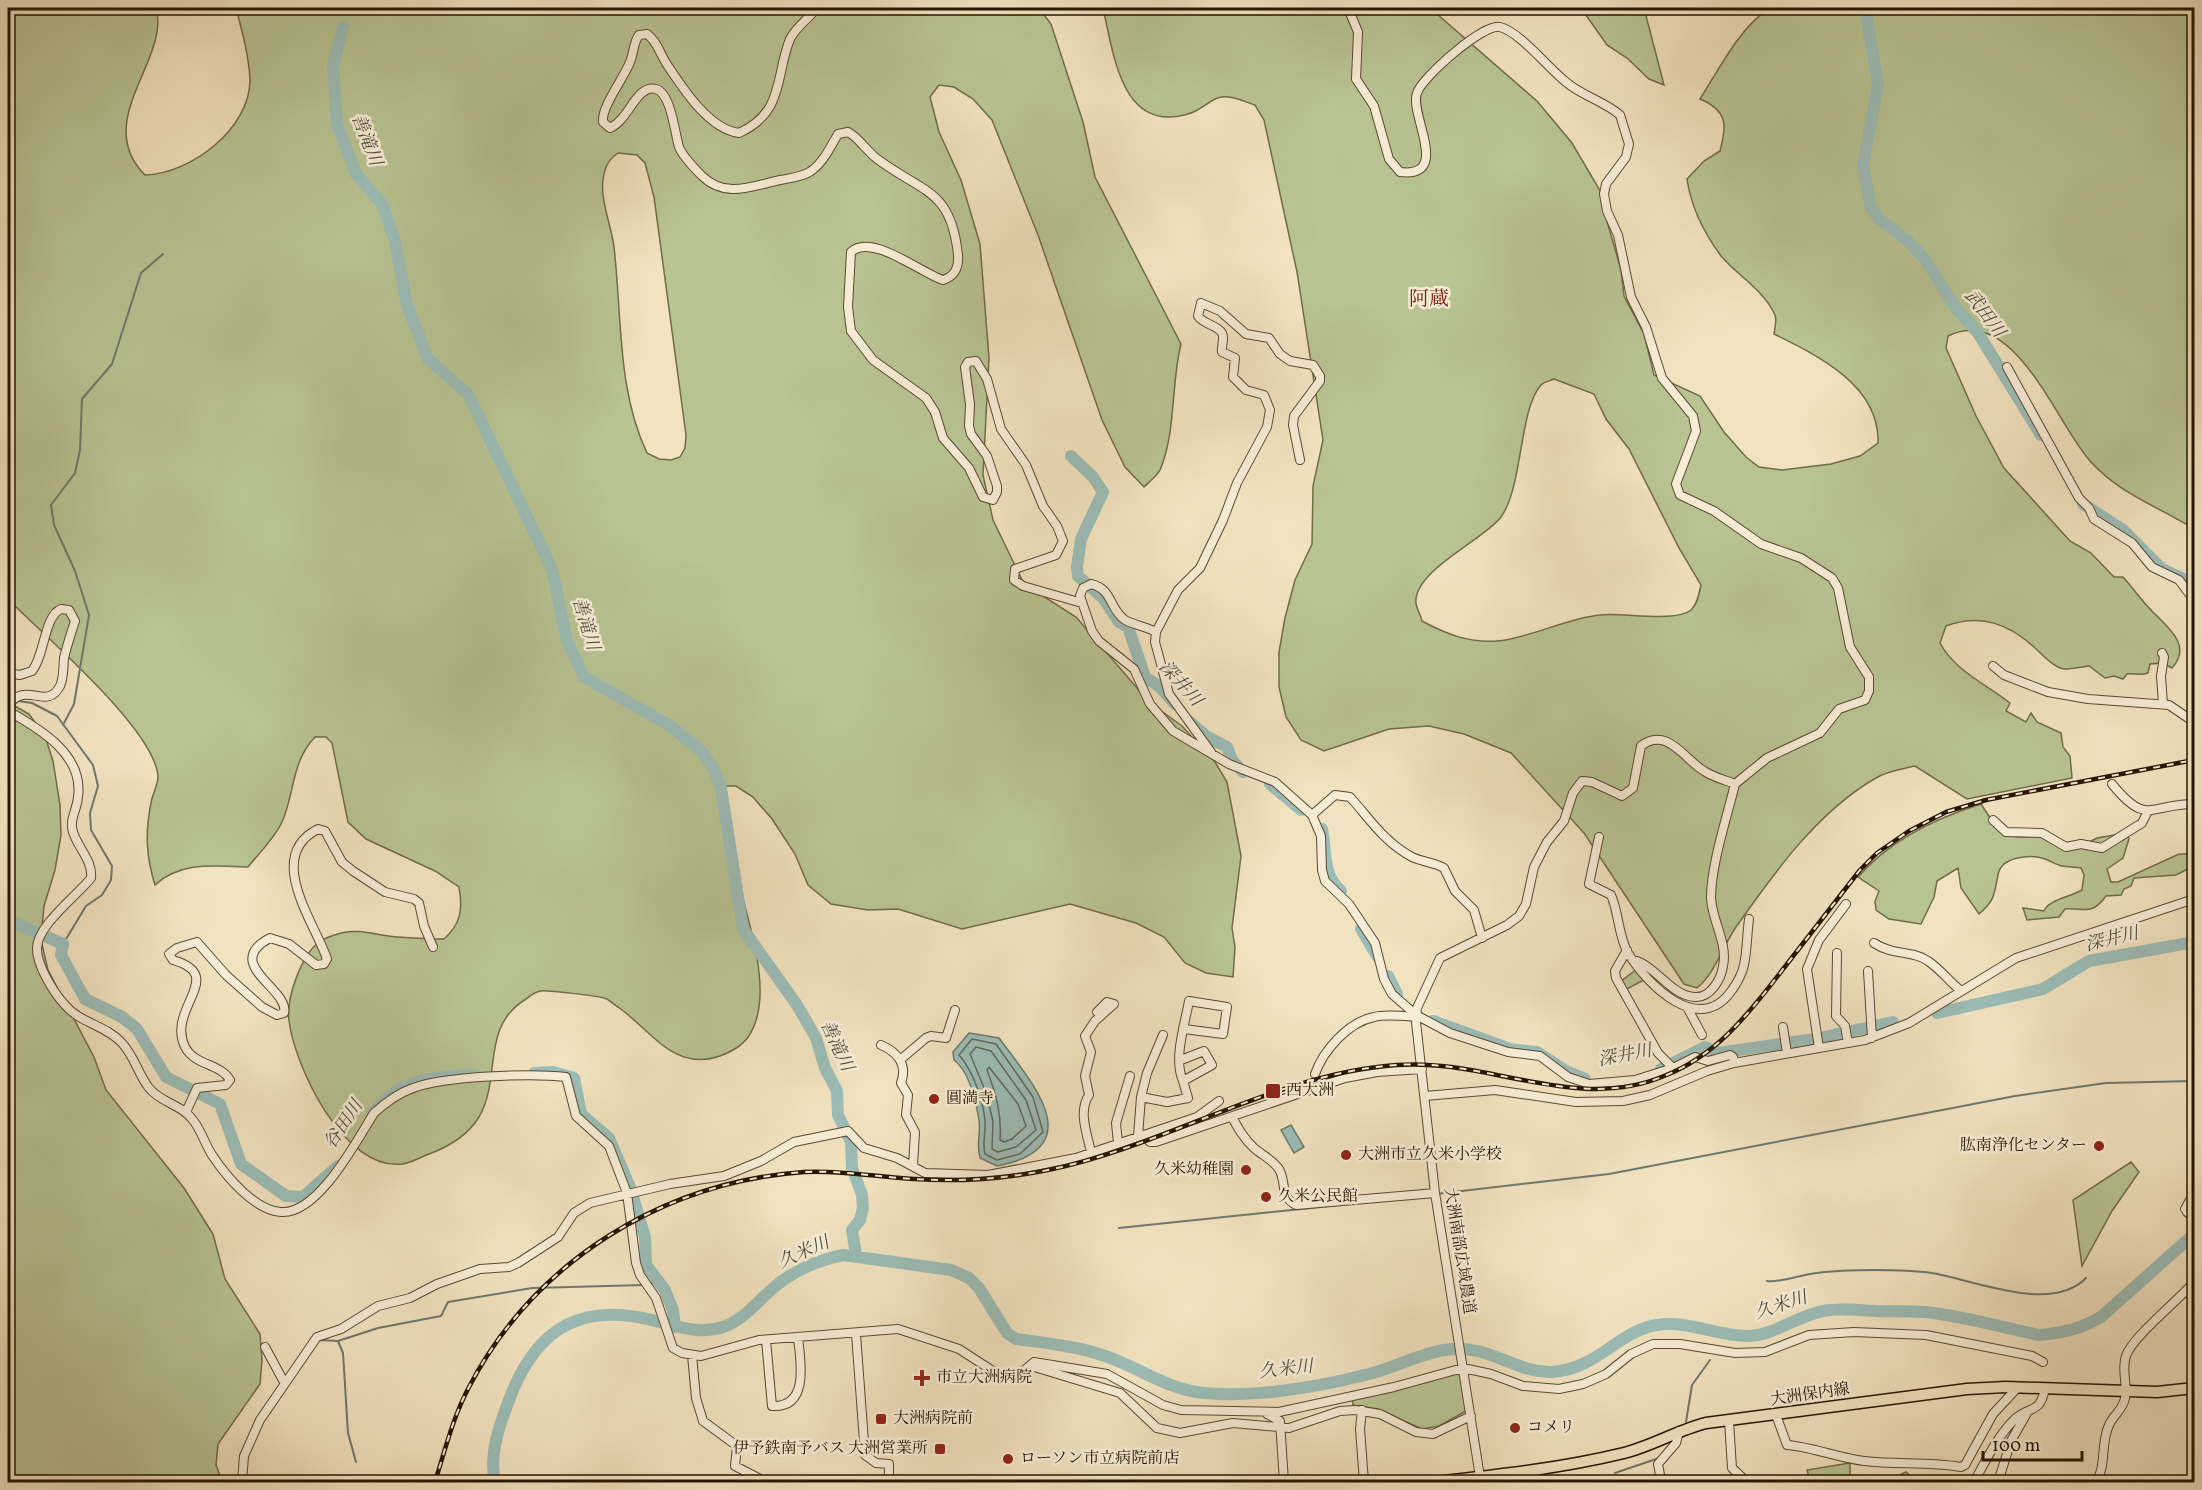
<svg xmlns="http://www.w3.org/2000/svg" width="2202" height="1490" viewBox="0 0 2202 1490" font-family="Vollkorn,'Noto Serif JP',serif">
<rect width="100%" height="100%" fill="#f2e3c0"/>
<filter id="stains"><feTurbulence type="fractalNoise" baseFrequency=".00333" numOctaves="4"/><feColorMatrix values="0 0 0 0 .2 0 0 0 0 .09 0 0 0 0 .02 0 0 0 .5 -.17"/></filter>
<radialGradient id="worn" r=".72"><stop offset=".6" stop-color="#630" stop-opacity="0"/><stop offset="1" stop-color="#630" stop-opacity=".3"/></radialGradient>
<!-- green -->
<path fill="#b9c493" stroke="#706c4a" stroke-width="1.5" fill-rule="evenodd" d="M8,8h148c15,51 -65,113 -11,167 45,-1 105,-46 105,-95 -1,-24 -8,-49 -14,-72h803l12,16 32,98 12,55 86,167c-10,39 -5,89 -21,126 -3,6 -11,12 -16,17l-19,-20 -23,-47 -64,-185 -46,-115 -19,-21 -19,-12 -15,-2 -9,12 9,35 22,48 19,64 9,114 -6,117 10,45 31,64 52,33 73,85 33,24 33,36 12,20 14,74 -9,72 3,19 -2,30 -27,-4 -21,-10 -21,-26 -28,-14 -66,-19 -108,25 -64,-20 -30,1 -37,-6 -23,-19 -13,-31 -23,-35 -19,-22 -17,-11h-11c-5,14 -3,24 -1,39 8,56 59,163 24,212 -6,9 -19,16 -28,19 -46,16 -68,-25 -102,-49 -4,-2 -9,-8 -14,-9 -6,-2 -57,-8 -63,-7 -5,0 -11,5 -15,8 -46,28 -24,78 -47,118 -11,18 -31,30 -50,37 -8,3 -18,9 -27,10 -58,7 -107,-97 -113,-143 -3,-23 12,-65 30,-79 5,-4 15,-7 22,-9 15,-5 40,3 57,4 15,1 30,2 46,2 17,-15 19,-30 15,-52l-24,-16 -69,-32 -18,-17 -16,-79 -6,-6h-11c-24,25 -20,56 -33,85 -8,17 -22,30 -34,45 -33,-1 -67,-6 -93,18 -9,-29 -10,-52 -4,-82 1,-8 7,-18 7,-26 -2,-47 -116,-143 -150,-178zM618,153l19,2 8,8 9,34 32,238 -1,13 -5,9 -9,3 -12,-1 -12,-6c-30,-63 -25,-137 -33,-206 -3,-24 -17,-53 -9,-77 2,-7 7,-13 13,-17z
M1103,8h327l107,93 35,42 30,51 3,20 16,56 3,26 20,38 10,41 46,21 24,36 22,25 13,10 23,3 49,-6 29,-8 18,-13c2,-57 -59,-87 -104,-109 1,-6 3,-14 1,-19 -10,-24 -38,-40 -54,-59 -17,-23 -30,-49 -34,-77l17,-18 16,-10c7,-26 8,-40 -20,-52 18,-28 42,-76 71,-91h423v521c-36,-23 -73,-34 -103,-67 -34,-36 -76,-159 -143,-126l-2,12 30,68 28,52 66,73 21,12 23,24h9c10,11 18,23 28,33 16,17 42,35 21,58l-9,-5 -13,1 -2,9c-8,3 -13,0 -21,1l-4,5 -9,-3 -9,2 -16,-12c-8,1 -17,3 -24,3 -11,-1 -22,-14 -30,-21 -26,-24 -54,-35 -89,-22l-6,17c15,28 46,41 70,60l-4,8 20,11 5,-9 6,9 24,11 2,14 7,9 2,22 -105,21 -52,-33c-12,3 -28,5 -39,12 -58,33 -102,95 -140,149 -14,20 -20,45 -39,61l-13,-4 -100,-151 -73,-80 -47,-19 -35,-8 -40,3 -65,22 -23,-11 -15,-23 -7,-30v-35l6,-34 10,-38 17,-36 1,-58 10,-46 -26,-168 -33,-152 -9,-15c-12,-4 -27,-12 -40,-6 -8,4 -15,11 -24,14 -69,23 -77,-57 -88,-105zM1554,379l40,15 12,25 23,30 50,99 22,37c-2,8 -3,19 -10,25 -16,13 -69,2 -91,5 -33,3 -73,24 -103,26 -28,2 -51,-7 -75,-20 -1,-5 -5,-12 -6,-17 -4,-33 68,-64 85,-87 22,-30 18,-108 40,-132 3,-3 9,-4 13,-6z
M1581,8h63l20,77 -15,-6 -22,-21 -20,-13z
M8,702l21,12 16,22 8,25 7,44 1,30 -6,35 -11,36 -3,34 7,30 46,87 12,33 78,98 29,46 12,45 35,55 2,26 -2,24 -42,60 -2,21 6,17h-214z
M1981,804c8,13 21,33 38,33 22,0 21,-5 40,10l24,-2 14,-7 29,-5 3,6 -6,19 -16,11 4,13h7l61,-28h8l7,12 -18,9 -42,3 -3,8 -7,3 -3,6 -15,1c-15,21 -23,11 -41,13l-6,8 -32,3 -4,-12 21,3c4,-11 26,-14 38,-21l2,-15 -3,-7c-6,-1 -13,-1 -19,-2 -6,-1 -11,-5 -17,-7 -14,-5 -44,-3 -47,16 -4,20 -3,25 -19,39l-18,-26 -3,-20 -21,13 -3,16 -13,27 -32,-5 -13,-9 -1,-9 4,-10 -21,-14c31,-36 78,-59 123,-73z
M1637,969l7,11 -19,10 -5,-8z
M2131,1162l8,10 -27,39 -30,55 -9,-66z
M1459,1370l7,41 -27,15 -17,3 -44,-20 -25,-4 -1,-8z
M1850,1463v19h-40l-3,-12z
M1906,1472l12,10h-33z"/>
<!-- water -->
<path fill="#9cbdb7" stroke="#6d796e" stroke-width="1.5" d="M969,1033l30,5c34,46 92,110 -2,128l-17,-8c-4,-15 1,-24 -1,-38 -3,-18 -10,-49 -25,-60l-1,-8z
M1291,1125l13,22 -10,6 -13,-23z"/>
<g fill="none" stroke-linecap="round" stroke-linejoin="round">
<!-- shore -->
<path stroke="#61685c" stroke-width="1.5" d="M972,1039l24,5 37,53 10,35 -23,22 -23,6 -12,-6c-3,-12 1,-21 0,-33 -2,-22 -12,-50 -26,-66z
M976,1047l15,4 35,49 10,30 -20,17 -18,5 -6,-3 1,-27 -6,-27 -17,-41z
M989,1067l29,37 8,22 -14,13 -8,3 -4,-2c2,-26 -4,-46 -13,-70z"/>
<!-- stream -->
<path stroke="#6d796e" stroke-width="2" d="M18,701l14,2 25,13 36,49 5,21 -8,27 1,17 21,36 -1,14 -9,15 -16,11 -23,38
M63,725l11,-21 15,-89 -14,-44 -21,-46 -3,-20 24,-32 5,-23 2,-51 30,-35 29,-91 22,-19
M1436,1194l173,-20 406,-78 91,-13 88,-2
M1119,1228l240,-25
M1767,1281c14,2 35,-7 50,-8 28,-4 87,-4 115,0 42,7 119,41 154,5
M650,1284l7,-3
M1713,1333l1,-3
M319,1340l19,1 40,-13 63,-12 7,-14 84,-14 112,-3
M338,1341l5,12 5,80 8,29
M1686,1422l6,-37 18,-25
M1615,1473l44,-15"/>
<!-- river -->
<path stroke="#9cbdb7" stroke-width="12" d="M1865,8l13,76 -15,82 8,42 8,11 29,22 16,17 32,50 22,25 63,102
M343,27l-10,39 4,58 19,50 26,30 13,37 12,64 21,54 40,35 84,175 15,72 17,36 85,48 33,27 12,17 7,19 22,141 54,76 19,33 9,30 12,23 1,24 13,27 1,26 10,27 1,13 -3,12 -8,10 4,25
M1071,456l22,21 10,15 -22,47 -4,28 1,9 25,22 16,24 9,5 17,50 15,10 15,17
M2083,504l40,26 39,39 21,10 11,14
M1190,722l16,14 21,11 5,13 11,12
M1270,784l31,26
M1322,829c5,23 0,46 19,62
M8,920l55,24 -2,11 24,44 37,18 15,12 29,48 54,27 21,60 45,32 17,1 35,-31
M1361,929l16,27
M1388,976l9,18
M1937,1013l106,-24 46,-28 105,-19
M1433,1021l77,28 27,3 29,19 19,8
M1661,1069l44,-22 13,6 97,-14 78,-17
M534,1073l19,-1 21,6 7,36 28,24 21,49 15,50 1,28 19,25 8,20 2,17
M372,1114c28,-36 63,-38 105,-39
M495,1482c-7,-30 7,-64 18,-92 27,-64 71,-87 139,-70 25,6 46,15 71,7 19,-6 32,-23 47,-36 19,-18 47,-31 73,-36l108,15 18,8 10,10 28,45 9,6c29,4 61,7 89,17 33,11 63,34 99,37 56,5 115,-6 169,-20 24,-7 47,-19 71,-23 47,-7 69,23 108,22 46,-3 66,-41 105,-47 31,-5 59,11 90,11 26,0 50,-20 76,-25 17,-3 35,-1 53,0 21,1 43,-1 64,3 33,5 66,14 99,21 23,-2 42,-6 62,-18l93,-83"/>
<!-- minor casing -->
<g stroke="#594830" stroke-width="10">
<path id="minor" d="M817,8c-8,10 -21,19 -27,31 -15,37 -5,73 -51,94 -30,-4 -55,-43 -71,-67 -8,-11 -10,-24 -21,-32l-8,1c-6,8 -5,18 -9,27 -6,16 -29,45 -27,60l7,6c20,-9 26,-44 46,-39 15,4 19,45 23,58 4,10 16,22 23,29 24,23 50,10 78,4 10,-2 23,-3 31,-9 12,-8 20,-25 27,-37l10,-2c11,6 18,18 28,26 46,35 75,30 82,97 1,13 -3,21 -15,25 -24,-8 -71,-47 -92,-28l-3,55 3,24 22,29 53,38 9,14 8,26 26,30 14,29 10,3 4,-8v-6l-10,-30 -16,-22 -2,-8 1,-22 -5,-37 3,-5 8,-1 11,18 14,50 25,36 17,41 14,20 6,15 -7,14 -41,14 -1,11 9,6 59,17
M1348,8l10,24 -2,47 18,27 15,53 11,13c52,6 9,-57 17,-79 5,-16 67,-70 83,-66 20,5 48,41 66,55 16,14 38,19 54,33l9,29 -3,13 -20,27 -2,10 3,17 11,24 13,62 15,30 16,51 31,38 3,15 -20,53 4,11 34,16 47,33 40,14 31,20 6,10 12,59 19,30v14l-4,9 -26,9 -19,24 -53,25 -32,26c-10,-4 -22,-7 -31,-13 -20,-12 -37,-45 -63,-25l-8,42 -11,8 -30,-14 -10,-1 -9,12 -9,28 -17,21 -13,25 -8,37 -7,12 -12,9 -67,33 -23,50 -1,14 19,171 45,284
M2007,367l72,131 10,10 5,11 38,24 20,24 27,13 15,20
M1300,460l-7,-35 1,-9 26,-35v-5l-7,-11 -23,-4 -10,-7 -11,-16 -23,-4 -26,-23 -19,-8 -3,13c6,9 18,8 24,17 3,5 -1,13 0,19l13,6 -2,19 13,13 18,5 6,15 -3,17 -30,56 -14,37 -23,48 -22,22 -22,42c-9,-5 -22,-7 -31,-12 -16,-11 -12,-31 -34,-36l-8,4 -3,8 12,35 7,10 35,28 16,35 23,27 56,33 46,18 37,33 9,21 1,34 3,11 24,23 26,39 9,36 8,15 24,21 34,18 58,19 32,4 28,21 21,7 46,-4 38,-12
M1156,632l-1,10 14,52 42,58
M2162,653l2,4 -3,19 2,28
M1993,666l11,9 44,17 40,7 81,6 25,17
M8,673l12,2 12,-4c13,-16 12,-55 29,-62l8,1 6,11c-4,12 -8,25 -11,37 -1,9 0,20 -4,28 -14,26 -34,-7 -52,20l2,6c30,17 74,43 68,85 -1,13 -9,22 -5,35 5,16 20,29 18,46 -14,18 -55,48 -54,71 0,17 17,44 28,56 15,18 40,20 56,37 13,13 17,32 28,46 12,15 32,16 44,32 8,10 12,24 19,35 14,21 42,55 69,57 37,3 76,-72 93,-99 11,-10 25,-20 39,-25 32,-12 119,-15 153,-11l10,39 33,30 18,47 9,70 4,12 16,23 17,50 9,5 19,3 58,-16 139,-11 61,20 37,24 17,2 9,-3 12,-10 73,12 56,31 18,5 98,2 115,-25 69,-19 28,6 32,12 36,3 24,-5 23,-10 25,-20 22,-10h27l55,9 30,-1 44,-17 45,-3 72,3 106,21 11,6
M2112,784c35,43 38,20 82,20
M1312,815l23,-20 15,2c20,22 34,45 62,60 10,5 22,5 32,11l11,23 19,19 8,28
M1993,820l13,12 36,1 24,14 15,-3 21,4 40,-25 6,-12
M1599,837l-10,47 22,11c8,18 7,40 17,58 20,33 72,84 104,37 5,-7 10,-16 12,-25 3,-14 3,-31 5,-46
M1874,943c19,13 39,7 54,18 12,8 21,20 32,29
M1627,950l-12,21 1,7 42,75 15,15 22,-11 13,4 22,-6 3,2 1,6
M1837,953l-1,63 9,10 3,17
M1637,961c20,7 35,35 58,36 15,1 26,-17 28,-31 5,-23 -11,-45 -12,-68 0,-33 16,-81 24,-114
M1868,971l4,67
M1687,1007l15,28
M1783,1027l4,26
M1163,1035l-16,38 -6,24 26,5 21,-4 -5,-17 29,-16 -8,-14 -23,9
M881,1045c16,7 27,19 20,38l7,12 -2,20 9,17 -2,34
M1819,1048l-12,-79 12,-29 27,-36
M900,1060l26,-22 5,-2 15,2 9,-28
M1315,1074c8,-23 33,-52 59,-57 12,-3 29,-1 42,0
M1183,1081c-10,-22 2,-57 6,-80l38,6 -4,27 -39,-5
M1425,1096l70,-6 81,12 47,-1 27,-6 57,-24 27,-8 131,-23 44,-17 107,-65 178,-59
M186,1112l11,-24 29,-3 4,-5c-10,-17 -35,-14 -45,-33 -19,-39 43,-71 -12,-87l-4,-6 8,-6 20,-6 29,33 36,32 15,8 7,-2c6,-24 -63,-49 -14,-75l19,6 27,21 8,-1 3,-5c-12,-36 -63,-103 -9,-130l7,2 17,31 11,9 32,21 29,7 5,4 5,23 9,21
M1232,1117c6,11 12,22 22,31 8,7 19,12 25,21 8,14 0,27 17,36l139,-12
M1143,1135l7,7h6l189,-64 32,-6 45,-3
M1138,1136l3,-39
M1118,1143l-2,-20 14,-47
M1091,1152c-4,-18 -13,-41 -2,-57l-4,-19 6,-24 -6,-16 10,-15 19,-17 -7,-2 -10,10
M2185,1209l9,-16
M2187,1212l7,7
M856,1334l9,121 11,8 13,1v18
M766,1340l6,66c37,2 29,-43 26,-68
M265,1347l19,35
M692,1355l4,43 7,23 34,25 -2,20 31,16
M1031,1366l89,27 37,35 23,5 53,-10 56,5 51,-17 15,-1 25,4 36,18 17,2 38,-18
M1362,1410l-2,19 4,53
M1267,1414l13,7 4,61
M1776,1415l11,30c26,2 51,13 77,16 33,4 64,0 97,6l4,-2 28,-51 25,-27
M1729,1421l3,47 15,14
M242,1482l2,-26 16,-36 57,-83 24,-8 37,-23 32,-8 27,-14 43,-15 29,-2 9,-4 40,-26 16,-24 16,-10 80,-19 54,-8 37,-15 33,-19 54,-11 16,17 33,10 28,15 63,2 88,-17 121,-41 22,-16
M1654,1482l6,-7 -2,-11 18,-21 3,-12
M1790,1482h7
M1974,1482c11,-20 24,-47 41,-63 15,-14 25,-4 30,-31
M1998,1482l13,-41 16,-28
M2096,1482c11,-17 4,-38 13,-57 5,-11 14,-15 16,-27 3,-14 -4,-28 1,-42 6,-19 53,-56 68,-74"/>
</g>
<!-- major casing -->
<g stroke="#261400" stroke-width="13">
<path id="major" d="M1436,1482c63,-7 126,-14 188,-29 28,-7 54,-23 82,-30l261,-34 39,-2 151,5 37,-4"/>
</g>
<!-- minor -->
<use href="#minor" stroke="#f7edd6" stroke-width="8"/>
<!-- major -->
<use href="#major" stroke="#f2e3c0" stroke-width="10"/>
<!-- rail casing -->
<g stroke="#261400" stroke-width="4.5">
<path id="rail" d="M435,1482c10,-32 18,-65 34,-95 66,-126 194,-205 335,-215 37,-2 73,5 110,7 46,3 89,0 134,-9 118,-24 229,-97 349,-105 90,-7 179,48 267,11 56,-22 88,-67 123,-112 25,-32 49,-63 73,-94l17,-17 32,-22 37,-19 40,-12 208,-40"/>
</g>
<!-- rail -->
<use href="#rail" stroke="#f7edd6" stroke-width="2" stroke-dasharray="7" stroke-linecap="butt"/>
</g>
<!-- markers -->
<g fill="#8f2418" stroke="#f7edd6" stroke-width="2">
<rect x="1265" y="1083" width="16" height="16" rx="3"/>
<circle cx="934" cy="1099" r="6"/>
<circle cx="2099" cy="1146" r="6"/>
<circle cx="1346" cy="1155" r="6"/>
<circle cx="1246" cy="1170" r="6"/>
<circle cx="1266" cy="1197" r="6"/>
<path d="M919 1369h6v6h6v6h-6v6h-6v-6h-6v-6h6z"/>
<rect x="875" y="1413" width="12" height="12" rx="3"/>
<circle cx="1515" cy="1428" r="6"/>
<rect x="934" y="1443" width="12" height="12" rx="3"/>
<circle cx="1008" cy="1459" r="6"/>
</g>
<g text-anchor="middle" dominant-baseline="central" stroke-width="5" stroke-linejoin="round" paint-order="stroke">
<!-- poi labels -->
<g font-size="16" fill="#261400" stroke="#f7edd6" text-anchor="start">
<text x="1286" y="1091">西大洲</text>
<text x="946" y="1099">圓満寺</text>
<text x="2087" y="1146" text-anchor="end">肱南浄化センター</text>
<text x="1358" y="1155">大洲市立久米小学校</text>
<text x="1234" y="1170" text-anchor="end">久米幼稚園</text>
<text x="1278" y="1197">久米公民館</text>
<text x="936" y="1378">市立大洲病院</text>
<text x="893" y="1419">大洲病院前</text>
<text x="1527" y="1428">コメリ</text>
<text x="928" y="1449" text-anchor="end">伊予鉄南予バス 大洲営業所</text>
<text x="1020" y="1459">ローソン市立病院前店</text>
</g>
<!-- street labels -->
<g font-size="16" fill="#261400" stroke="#f7edd6">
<text transform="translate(1459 1251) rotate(81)">大洲南部広域農道</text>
<text transform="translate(1810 1395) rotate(-8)">大洲保内線</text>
</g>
<!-- water labels -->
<g font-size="18" font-style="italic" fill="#4f4f40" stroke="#f7edd6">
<text transform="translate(366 140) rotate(69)">善滝川</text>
<text transform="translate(1984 314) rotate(53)">武田川</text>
<text transform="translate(585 624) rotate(73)">善滝川</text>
<text transform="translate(1180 684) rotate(48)">深井川</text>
<text transform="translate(2112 940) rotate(-13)">深井川</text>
<text transform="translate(836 1046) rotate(65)">善滝川</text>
<text transform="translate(1625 1056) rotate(-11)">深井川</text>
<text transform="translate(344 1125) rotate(-56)">谷田川</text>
<text transform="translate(804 1253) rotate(-24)">久米川</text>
<text transform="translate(1781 1306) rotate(-18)">久米川</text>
<text transform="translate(1286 1370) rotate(-6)">久米川</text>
</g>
<!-- quarter labels -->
<g font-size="20" fill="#7a1f14" stroke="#f7edd6">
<text x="1429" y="300">阿蔵</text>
</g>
</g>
<!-- margin -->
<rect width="2202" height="1490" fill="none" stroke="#f2e3c0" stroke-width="30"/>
<rect x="9" y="9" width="2184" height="1472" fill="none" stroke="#261400" stroke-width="3"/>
<rect x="15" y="15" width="2172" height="1460" fill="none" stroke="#261400" stroke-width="1.5"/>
<!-- scale -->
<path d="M1983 1451v9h99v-9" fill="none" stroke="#261400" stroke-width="3"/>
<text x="1992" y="1451" font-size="18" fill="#261400" stroke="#f7edd6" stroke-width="4.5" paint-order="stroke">100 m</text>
<rect width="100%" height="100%" filter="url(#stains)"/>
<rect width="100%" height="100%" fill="url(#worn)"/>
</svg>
